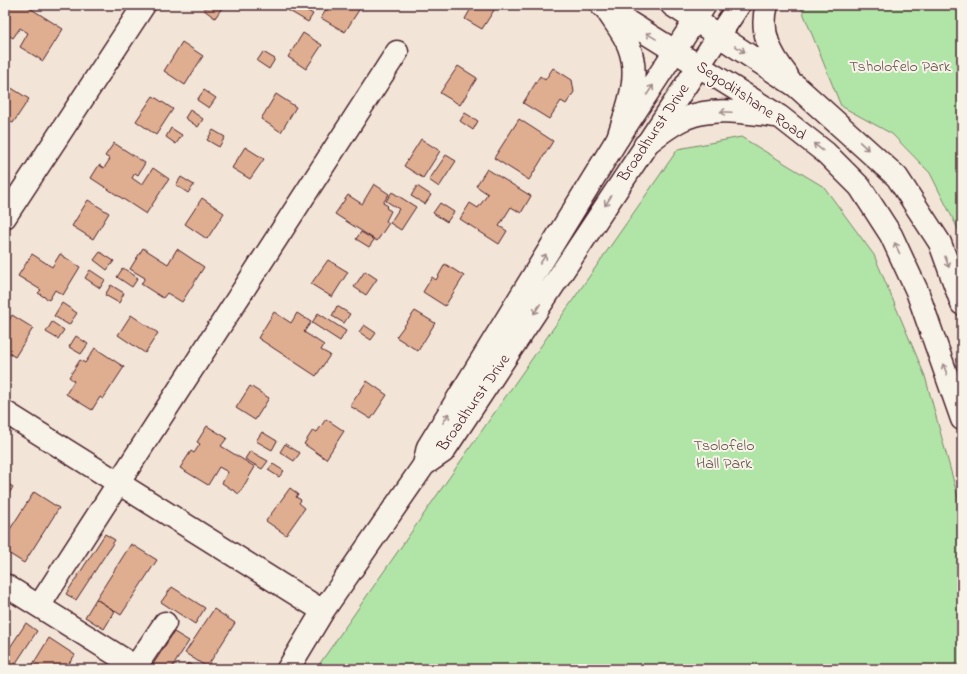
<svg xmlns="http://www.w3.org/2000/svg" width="967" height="674" viewBox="0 0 967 674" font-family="'Indie Flower',sans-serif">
<rect width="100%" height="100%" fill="#f2e5d7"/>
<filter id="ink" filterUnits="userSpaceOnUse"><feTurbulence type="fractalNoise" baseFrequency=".025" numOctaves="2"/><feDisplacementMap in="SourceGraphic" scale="8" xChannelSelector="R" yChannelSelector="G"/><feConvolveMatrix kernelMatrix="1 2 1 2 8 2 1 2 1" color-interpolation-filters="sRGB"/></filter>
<g filter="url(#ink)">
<!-- green -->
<path fill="#b0e5a7" stroke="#7d8269" d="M800,5h162v232l-32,-64 -38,-39 -51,-28z
M741,137l83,50 50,68 51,121 37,136v157h-646l362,-520z"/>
<!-- building -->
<path fill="#dfae91" stroke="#4a1f2b" d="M11,5h14l38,24 -20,32 -23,-14 8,-14 -8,-5 -7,10 -8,-5v-19z
M207,5h17l-9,13 -11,-8z
M288,5h9l16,9 -5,8 -22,-13z
M329,5h33l-17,27 -24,-14z
M473,5h19l4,2 -14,22 -17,-10z
M303,33l19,12 -16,24 -18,-12z
M182,42l21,14 -18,29 -21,-14z
M263,52l12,7 -6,10 -12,-8z
M458,66l19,12 -17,27 -20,-12z
M553,68l19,12 2,12 -8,12 -5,-3 -12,18 -26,-16 17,-27 5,4z
M5,84l24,15 -16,24 -8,-4z
M204,90l12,8 -7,10 -12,-8z
M276,94l20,13 -15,25 -20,-13z
M153,96l20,13 -17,26 -20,-14z
M190,110l13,9 -5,8 -13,-9z
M465,113l13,8 -5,9 -13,-9z
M519,119l34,22 -24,39 -35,-22z
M171,128l11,7 -6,9 -10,-7z
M213,130l12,7 -6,10 -12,-7z
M421,139l19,12 -17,27 -19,-12z
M114,143l31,20 -7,12 -3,-2 -3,5 10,7 11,-17 16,11 -23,35 -55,-36 8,-13 5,3 6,-9 -5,-3z
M245,147l19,12 -14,20 -18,-11z
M446,155l10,6 -17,26 -10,-7z
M487,169l44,27 -10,17 -10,-6 -12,19 8,5 -8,13 -39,-25 10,-16 8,5 10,-14 -12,-8z
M181,177l13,8 -6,8 -12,-8z
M374,184l15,10 -6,9 5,3 -2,2 5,3 -5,10 3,2 -12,18 -42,-27 13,-19 14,9z
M417,186l14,9 -6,9 -14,-8z
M392,192l24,15 -15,23 -11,-7 9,-14 -13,-8z
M202,198l22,15 -17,26 -22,-15z
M88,200l21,13 -16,26 -21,-13z
M440,203l14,9 -7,10 -14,-9z
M361,232l13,8 -5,7 -13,-8z
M143,248l25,16 9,-15 27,18 -22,35 -15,-9 -4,5 -22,-14 4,-6 -15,-9z
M100,252l14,9 -7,9 -13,-10z
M32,254l20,13 8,-13 20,13 -17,28 -8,-5 -6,10 -11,-7 3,-3 -23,-14z
M328,260l20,12 -16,25 -21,-13z
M445,264l19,12 -19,30 -22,-14 9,-15 4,3z
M123,268l15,10 -6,9 -15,-10z
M90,270l15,10 -5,8 -15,-10z
M365,271l12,8 -11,16 -12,-8z
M111,285l13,8 -5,10 -14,-8z
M62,303l15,10 -8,12 -15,-9z
M337,306l13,8 -6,9 -12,-7z
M415,311l20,12 -17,28 -22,-14z
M274,312l17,11 6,-10 14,9 -7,10 20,13 -3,5 9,5 -14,21 -58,-38z
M318,313l28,18 -6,10 -28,-18z
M12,315l21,13 -18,29 -10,-6v-24z
M131,315l27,18 -13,20 -27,-18z
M52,322l12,8 -6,9 -12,-7z
M364,325l12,8 -5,7 -12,-8z
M76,336l12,8 -7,10 -12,-7z
M95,348l29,19 -21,32 -3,-2 -8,13 -26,-16 8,-13 -5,-4 11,-17 5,3z
M367,381l20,14 -16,24 -21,-13z
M250,386l19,12 -14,22 -19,-12z
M326,419l18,12 -18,28 -22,-15 9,-14 4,2z
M207,426l20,12 -6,8 34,21 -16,27 -17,-11 6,-11 -9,-5 -11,18 -28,-17 11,-17 3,2 6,-9 -3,-2z
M262,432l15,9 -5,9 -16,-9z
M285,444l15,9 -6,8 -14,-9z
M250,451l18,10 -6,8 -17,-10z
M273,464l11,7 -5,6 -11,-7z
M5,482l8,5 -8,13z
M290,488l8,6 -2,3 5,3 -2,3 6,5 -19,27 -20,-14z
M34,492l25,16 -35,55 -19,-12v-14z
M105,534l10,6 -39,60 -10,-6z
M131,544l26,16 -36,55 -25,-16z
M172,587l33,21 -10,16 -34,-22z
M96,599l19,12 -11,18 -19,-12z
M214,609l21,14 -28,44 -22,-14z
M26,623l11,8 -25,38h-7v-14z
M174,632l15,9 -18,28h-21z
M49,638l26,17 -10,14h-35z
M188,663l9,6h-13z"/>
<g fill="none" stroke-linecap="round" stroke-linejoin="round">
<!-- minor casing -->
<g stroke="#4a1f2b" stroke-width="25">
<path id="minor" d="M5,217l139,-212
M5,412l318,199
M424,465l19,-13 296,-447
M5,585l131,82
M39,606l358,-554
M134,669l31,-46
M288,669l35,-58 101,-146 4,-18 190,-309 87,-133"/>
</g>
<!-- major casing -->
<g stroke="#4a1f2b" stroke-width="25">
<path id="major" d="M601,5l178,111 47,37 34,34 31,48 26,56 45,128
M672,5l124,81 101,91 43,66 22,61
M767,5c-8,27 4,50 20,70
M608,12c7,11 17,23 21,35 12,31 -2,61 -11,91
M645,145c13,-10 26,-21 41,-27 28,-12 61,-5 90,-2"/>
</g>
<!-- minor -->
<use href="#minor" stroke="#f7f3e8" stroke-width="22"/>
<!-- major -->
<use href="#major" stroke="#f7f3e8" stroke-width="22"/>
</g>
<!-- one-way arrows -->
<defs><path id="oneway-shaft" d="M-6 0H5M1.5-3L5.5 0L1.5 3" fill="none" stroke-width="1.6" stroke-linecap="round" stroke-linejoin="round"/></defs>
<g stroke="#a0898a">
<use href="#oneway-shaft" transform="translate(651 36) rotate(-148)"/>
<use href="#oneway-shaft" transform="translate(740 49) rotate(32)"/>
<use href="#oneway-shaft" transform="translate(650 90) rotate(-56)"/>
<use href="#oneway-shaft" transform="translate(726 112) rotate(-177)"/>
<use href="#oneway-shaft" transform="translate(864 146) rotate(43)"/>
<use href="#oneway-shaft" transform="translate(818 147) rotate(-142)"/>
<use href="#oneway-shaft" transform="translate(608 201) rotate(123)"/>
<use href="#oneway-shaft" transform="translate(897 248) rotate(-115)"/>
<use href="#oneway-shaft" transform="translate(543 259) rotate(-58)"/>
<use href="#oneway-shaft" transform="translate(947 262) rotate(70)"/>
<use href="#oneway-shaft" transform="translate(537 309) rotate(123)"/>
<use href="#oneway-shaft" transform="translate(945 369) rotate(-110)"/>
<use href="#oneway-shaft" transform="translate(446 418) rotate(-58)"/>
</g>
</g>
<g text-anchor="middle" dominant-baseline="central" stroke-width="4" stroke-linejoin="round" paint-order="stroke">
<!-- park labels -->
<g font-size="16" fill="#64504a" stroke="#f7f3e8">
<text x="900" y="67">Tsholofelo Park</text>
<text x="724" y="446">Tsolofelo<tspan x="724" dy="18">Hall Park</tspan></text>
</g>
<!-- street labels -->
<g font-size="16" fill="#4a1f2b" stroke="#f7f3e8">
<text transform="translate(751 101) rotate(34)">Segoditshane Road</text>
<text transform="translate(654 133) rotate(-56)">Broadhurst Drive</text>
<text transform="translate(474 403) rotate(-55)">Broadhurst Drive</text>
</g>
</g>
<!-- margin -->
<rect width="967" height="674" fill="none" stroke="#f7f3e8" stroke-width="20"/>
<rect x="10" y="10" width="947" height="654" fill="none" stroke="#4a1f2b" stroke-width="1.5" filter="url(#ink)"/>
</svg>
